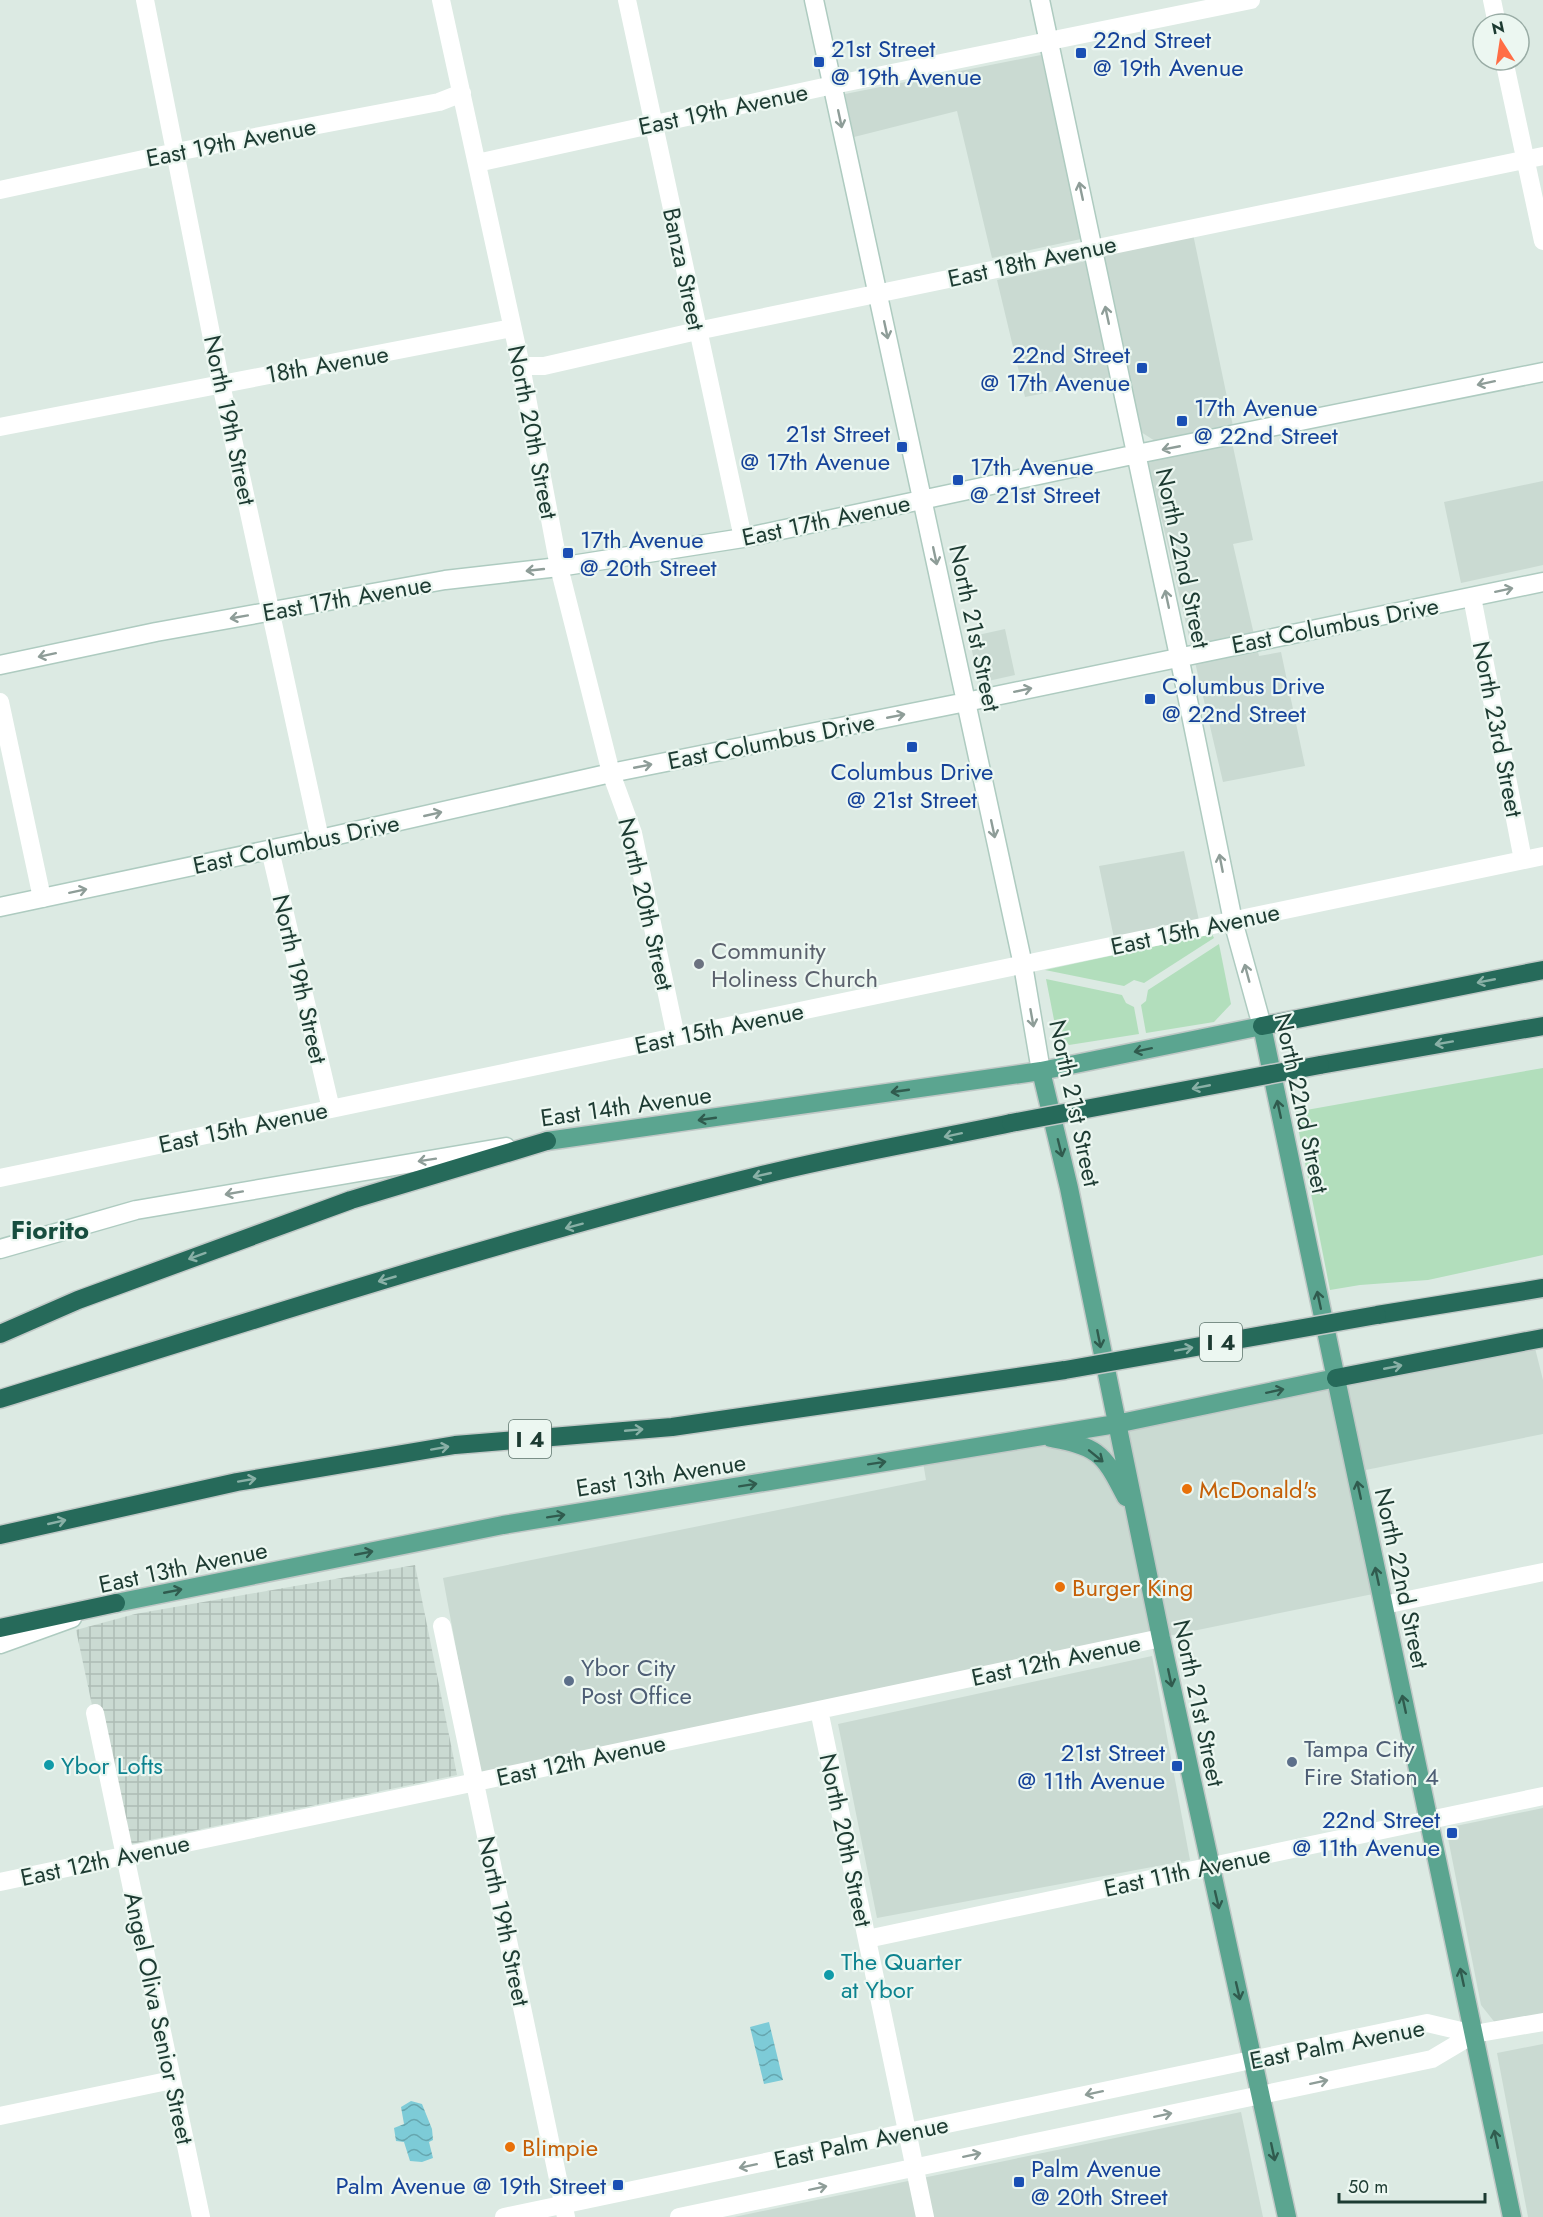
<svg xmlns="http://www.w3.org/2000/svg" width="1543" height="2217" viewBox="0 0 1543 2217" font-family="Jost,sans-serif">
<defs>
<pattern id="industrial-grid" width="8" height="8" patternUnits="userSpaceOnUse" patternTransform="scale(1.5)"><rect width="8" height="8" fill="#cadad2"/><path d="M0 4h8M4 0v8" fill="none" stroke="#adbcb5"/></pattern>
<pattern id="water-waves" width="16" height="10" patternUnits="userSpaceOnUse" patternTransform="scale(1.5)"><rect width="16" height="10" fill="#7dcbd7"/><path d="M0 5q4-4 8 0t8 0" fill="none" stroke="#66a6af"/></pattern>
</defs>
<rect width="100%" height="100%" fill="#dceae3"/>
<!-- built -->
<path fill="#cadad2" d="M1041,55l40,184 -89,19 -35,-147 -103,26 -9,-43z
M1193,234l40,192 -78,15 -14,-9 -40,-179z
M1086,261l25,119 -86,17 -28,-117z
M1232,442l21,98 -20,4 26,112 22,-4 24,114 -82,16 -75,-321z
M1543,481v84l-82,18 -17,-81z
M1005,629l10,46 -36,8 -10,-46z
M1184,851l16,74 -85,18 -16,-77z
M1534,1344l9,36v54l-197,40 27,120 -893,183 -37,-199 483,-98 -3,-18z
M1152,1656l38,204 -313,58 -39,-194z
M1543,1808v206l-47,10 -15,-19 -35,-177z
M1543,2044v173h-15l-31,-164z
M1241,2112l22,105h-529z"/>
<!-- industrial -->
<path fill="url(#industrial-grid)" d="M415,1565l42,210 -335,71 -46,-216 59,-16z"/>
<!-- grass -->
<path fill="#b2debc" d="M1212,934l2,4 -70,45 -10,-3 -10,6 -79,-16z
M1219,944l12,60 -17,18 -68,11 -5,-28 5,-4 2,-11z
M1046,979l76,16 4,8 8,4 5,27 -70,11 -13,-15z
M1543,1068v187l-115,25 -68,5 -30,5 -35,-178z"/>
<!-- water -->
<path fill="url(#water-waves)" d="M769,2022l14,58 -19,4 -14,-57z
M411,2101l11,3 10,25 1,11 -4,2 4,16 -11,4 -12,-1 -6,-19 -8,-1 -2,-13 10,-4 -3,-17z"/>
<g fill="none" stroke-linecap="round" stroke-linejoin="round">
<!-- secondary casing -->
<g stroke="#aecbc0" stroke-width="21">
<path id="secondary" d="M814,0l209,965 18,106
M1040,0l139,656 54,265 29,105
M0,665l156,-33 289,-52 114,-13 184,-29 394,-84 406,-82
M0,907l320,-68 291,-66 355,-71 577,-120
M0,1249l136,-39 370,-63
M0,1644l72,-26"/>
</g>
<!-- primary casing -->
<g stroke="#c0c8c6" stroke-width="21">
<path id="primary" d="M1041,1071l28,117 92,450 126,579
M547,1141l494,-70 221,-45 250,1191
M1051,1438c15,3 33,6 45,15 14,10 22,30 30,44
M116,1603l387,-78 613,-101 220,-46"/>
</g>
<!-- motorway casing -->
<g stroke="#c0c8c6" stroke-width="21">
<path id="motorway" d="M1262,1026l281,-56
M1320,1065l223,-39
M1377,1315l166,-27
M0,1334l78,-34 273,-100 196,-59
M1336,1378l207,-40
M0,1399c251,-78 502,-160 758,-223 83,-21 168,-35 253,-53
M0,1535l237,-53 218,-37 217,-18 393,-57
M0,1628l116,-25"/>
</g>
<!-- minor -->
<path stroke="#fff" stroke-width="18" d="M145,0l76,384 99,455
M441,0l80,366 38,201 52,206 22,60 43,204
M627,0l116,538
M1492,0l5,24
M1504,60l39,181
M477,163l356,-78 418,-85
M0,190l176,-38 263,-50 23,-9
M521,366h23l153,-35 846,-175
M0,427l512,-99
M1472,597l51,263
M0,702l42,196
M270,850l61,259
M0,1178l1543,-322
M1384,1605l159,-33
M442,1626l124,591
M819,1710l106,507
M95,1713l106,504
M0,1882l1161,-244
M867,1939l676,-143
M1474,2034l69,-12
M0,2116l172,-36"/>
<!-- tertiary -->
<path stroke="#fff" stroke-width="18" d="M504,2217l923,-194 47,11
M679,2217l753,-158 42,-25"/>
<!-- secondary -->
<use href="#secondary" stroke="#fff" stroke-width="18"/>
<!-- primary -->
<use href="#primary" stroke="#5ba590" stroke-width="18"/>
<!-- motorway -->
<use href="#motorway" stroke="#266a5a" stroke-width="18"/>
<!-- motorway-bridge casing -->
<g stroke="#c0c8c6" stroke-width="21" stroke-linecap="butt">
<path id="motorway-bridge" d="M1011,1123l309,-58
M1065,1370l312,-55"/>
</g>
<!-- motorway-bridge -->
<use href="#motorway-bridge" stroke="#266a5a" stroke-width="18"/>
</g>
<!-- one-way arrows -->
<defs><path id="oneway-shaft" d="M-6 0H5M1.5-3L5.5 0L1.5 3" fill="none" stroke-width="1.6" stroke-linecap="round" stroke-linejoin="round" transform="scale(1.5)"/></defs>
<g stroke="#8e9d98">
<use href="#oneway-shaft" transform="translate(840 119) rotate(78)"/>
<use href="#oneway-shaft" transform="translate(1081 191) rotate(-102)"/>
<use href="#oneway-shaft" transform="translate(1107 315) rotate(-102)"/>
<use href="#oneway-shaft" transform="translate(886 330) rotate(78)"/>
<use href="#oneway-shaft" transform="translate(1486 383) rotate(168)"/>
<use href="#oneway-shaft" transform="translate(1171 448) rotate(169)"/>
<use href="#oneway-shaft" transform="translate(935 556) rotate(78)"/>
<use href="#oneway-shaft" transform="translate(535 570) rotate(174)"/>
<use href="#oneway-shaft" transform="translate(1504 590) rotate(-12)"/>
<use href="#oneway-shaft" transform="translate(1167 599) rotate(-102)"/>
<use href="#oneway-shaft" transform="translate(239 617) rotate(170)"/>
<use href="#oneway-shaft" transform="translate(47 655) rotate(168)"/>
<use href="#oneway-shaft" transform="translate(1023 690) rotate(-12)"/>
<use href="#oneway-shaft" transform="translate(896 716) rotate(-11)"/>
<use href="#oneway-shaft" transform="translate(643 766) rotate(-11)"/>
<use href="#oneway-shaft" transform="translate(433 814) rotate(-13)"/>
<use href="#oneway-shaft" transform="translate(993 829) rotate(78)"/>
<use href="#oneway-shaft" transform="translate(1221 863) rotate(-101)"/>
<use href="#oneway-shaft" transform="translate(78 891) rotate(-12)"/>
<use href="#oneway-shaft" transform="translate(1247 973) rotate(-105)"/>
<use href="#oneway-shaft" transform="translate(1032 1018) rotate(80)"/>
<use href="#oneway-shaft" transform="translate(427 1160) rotate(171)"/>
<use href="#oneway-shaft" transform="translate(234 1193) rotate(170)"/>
<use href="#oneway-shaft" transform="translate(1319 2082) rotate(-12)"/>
<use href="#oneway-shaft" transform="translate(1094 2093) rotate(168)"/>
<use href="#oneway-shaft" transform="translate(1163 2115) rotate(-12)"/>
<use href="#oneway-shaft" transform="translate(972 2155) rotate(-12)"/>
<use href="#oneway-shaft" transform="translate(748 2166) rotate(168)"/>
<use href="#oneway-shaft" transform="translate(818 2188) rotate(-12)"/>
</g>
<g stroke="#89b0a6">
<use href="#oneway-shaft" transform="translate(1486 981) rotate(169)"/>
<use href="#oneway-shaft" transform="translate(1444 1043) rotate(170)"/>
<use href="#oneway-shaft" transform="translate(1201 1087) rotate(169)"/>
<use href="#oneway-shaft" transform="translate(953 1135) rotate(168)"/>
<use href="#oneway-shaft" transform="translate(762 1175) rotate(167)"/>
<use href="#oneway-shaft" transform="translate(574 1226) rotate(165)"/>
<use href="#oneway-shaft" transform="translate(197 1256) rotate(160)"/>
<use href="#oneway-shaft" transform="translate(387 1279) rotate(164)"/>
<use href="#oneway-shaft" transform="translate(1184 1349) rotate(-10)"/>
<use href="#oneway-shaft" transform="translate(1393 1367) rotate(-11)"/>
<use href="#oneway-shaft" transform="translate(634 1430) rotate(-5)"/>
<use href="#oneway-shaft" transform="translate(440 1448) rotate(-10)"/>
<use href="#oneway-shaft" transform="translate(247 1480) rotate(-10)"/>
<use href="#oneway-shaft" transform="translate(57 1522) rotate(-13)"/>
</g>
<g stroke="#305b4e">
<use href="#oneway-shaft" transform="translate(1143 1050) rotate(168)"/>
<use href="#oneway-shaft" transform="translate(900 1091) rotate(172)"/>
<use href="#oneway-shaft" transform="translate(1279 1109) rotate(-102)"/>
<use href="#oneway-shaft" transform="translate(707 1119) rotate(172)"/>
<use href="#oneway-shaft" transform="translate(1060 1148) rotate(76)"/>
<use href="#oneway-shaft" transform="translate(1319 1300) rotate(-102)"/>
<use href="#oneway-shaft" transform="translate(1099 1339) rotate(79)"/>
<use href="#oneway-shaft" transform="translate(1275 1391) rotate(-12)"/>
<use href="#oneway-shaft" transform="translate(1096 1456) rotate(39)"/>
<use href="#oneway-shaft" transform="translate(877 1463) rotate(-9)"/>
<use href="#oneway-shaft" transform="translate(748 1485) rotate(-9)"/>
<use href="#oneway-shaft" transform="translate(1359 1490) rotate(-102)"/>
<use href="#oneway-shaft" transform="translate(556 1516) rotate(-9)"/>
<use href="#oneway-shaft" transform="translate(364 1553) rotate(-11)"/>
<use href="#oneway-shaft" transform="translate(1377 1576) rotate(-102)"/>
<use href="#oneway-shaft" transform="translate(173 1591) rotate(-11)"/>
<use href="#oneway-shaft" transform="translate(1170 1678) rotate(78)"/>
<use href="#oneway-shaft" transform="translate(1404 1704) rotate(-102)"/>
<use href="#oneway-shaft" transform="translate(1217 1900) rotate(77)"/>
<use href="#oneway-shaft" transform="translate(1462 1977) rotate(-102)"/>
<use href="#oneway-shaft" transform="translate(1238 1991) rotate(77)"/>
<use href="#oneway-shaft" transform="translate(1496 2139) rotate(-102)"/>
<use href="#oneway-shaft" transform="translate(1273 2152) rotate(78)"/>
</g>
<!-- markers -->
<g fill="#1a4fb4" stroke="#ecf7f1" stroke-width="2">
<rect x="1075" y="47" width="12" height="12" rx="3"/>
<rect x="813" y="56" width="12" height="12" rx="3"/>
<rect x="1136" y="362" width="12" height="12" rx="3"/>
<rect x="1176" y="415" width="12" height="12" rx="3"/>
<rect x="896" y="441" width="12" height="12" rx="3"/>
<rect x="952" y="474" width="12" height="12" rx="3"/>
<rect x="562" y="547" width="12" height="12" rx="3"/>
<rect x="1144" y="693" width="12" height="12" rx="3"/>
<rect x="906" y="741" width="12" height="12" rx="3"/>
<rect x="1171" y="1760" width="12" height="12" rx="3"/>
<rect x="1446" y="1827" width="12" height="12" rx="3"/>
<rect x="1013" y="2176" width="12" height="12" rx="3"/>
<rect x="612" y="2179" width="12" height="12" rx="3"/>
</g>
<circle fill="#6b7280" stroke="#ecf7f1" stroke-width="2" cx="699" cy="964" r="6"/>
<g fill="#e8710a" stroke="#ecf7f1" stroke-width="2">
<circle cx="1187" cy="1489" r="6"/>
<circle cx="1060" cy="1587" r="6"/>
<circle cx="510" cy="2147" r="6"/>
</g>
<g fill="#5c6f8a" stroke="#ecf7f1" stroke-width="2">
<circle cx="569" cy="1681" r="6"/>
<circle cx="1292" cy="1762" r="6"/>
</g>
<g fill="#0f9aa8" stroke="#ecf7f1" stroke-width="2">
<circle cx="49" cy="1765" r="6"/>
<circle cx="829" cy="1975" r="6"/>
</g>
<g text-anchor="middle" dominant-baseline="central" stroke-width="4.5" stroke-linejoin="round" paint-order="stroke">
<!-- shield labels -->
<g fill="#ecf7f1" stroke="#5b736b" stroke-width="1.5">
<rect x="1200" y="1323" width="42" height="38" rx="4.5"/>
<rect x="509" y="1420" width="42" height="38" rx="4.5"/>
</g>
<g font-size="22" font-weight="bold" fill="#1d3b32">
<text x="1221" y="1342">I 4</text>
<text x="530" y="1439">I 4</text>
</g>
<!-- transit labels -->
<g font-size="24" fill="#164399" stroke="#ecf7f1" text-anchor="start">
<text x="1093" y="39">22nd Street<tspan x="1093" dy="28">@ 19th Avenue</tspan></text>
<text x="831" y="48">21st Street<tspan x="831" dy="28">@ 19th Avenue</tspan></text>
<text x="1130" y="354" text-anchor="end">22nd Street<tspan x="1130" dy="28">@ 17th Avenue</tspan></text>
<text x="1194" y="407">17th Avenue<tspan x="1194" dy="28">@ 22nd Street</tspan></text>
<text x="890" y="433" text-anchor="end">21st Street<tspan x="890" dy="28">@ 17th Avenue</tspan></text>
<text x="970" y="466">17th Avenue<tspan x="970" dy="28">@ 21st Street</tspan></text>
<text x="580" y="539">17th Avenue<tspan x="580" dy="28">@ 20th Street</tspan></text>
<text x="1162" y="685">Columbus Drive<tspan x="1162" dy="28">@ 22nd Street</tspan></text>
<text x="912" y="771" text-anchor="middle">Columbus Drive<tspan x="912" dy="28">@ 21st Street</tspan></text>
<text x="1165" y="1752" text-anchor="end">21st Street<tspan x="1165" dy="28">@ 11th Avenue</tspan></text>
<text x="1440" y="1819" text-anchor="end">22nd Street<tspan x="1440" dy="28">@ 11th Avenue</tspan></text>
<text x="1031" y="2168">Palm Avenue<tspan x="1031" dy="28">@ 20th Street</tspan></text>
<text x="606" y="2185" text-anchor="end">Palm Avenue @ 19th Street</text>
</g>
<!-- street labels -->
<g font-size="24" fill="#1d3b32" stroke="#ecf7f1">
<text transform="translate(723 109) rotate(-12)">East 19th Avenue</text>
<text transform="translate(231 142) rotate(-11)">East 19th Avenue</text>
<text transform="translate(1032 261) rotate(-12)">East 18th Avenue</text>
<text transform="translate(684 269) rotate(78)">Banza Street</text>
<text transform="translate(327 364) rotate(-10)">18th Avenue</text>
<text transform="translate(230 420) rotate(78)">North 19th Street</text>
<text transform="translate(533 432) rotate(79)">North 20th Street</text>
<text transform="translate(826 520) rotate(-12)">East 17th Avenue</text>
<text transform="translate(1183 558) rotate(78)">North 22nd Street</text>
<text transform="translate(347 598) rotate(-10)">East 17th Avenue</text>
<text transform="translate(1335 625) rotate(-11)">East Columbus Drive</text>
<text transform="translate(975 628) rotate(78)">North 21st Street</text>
<text transform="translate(1498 729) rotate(79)">North 23rd Street</text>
<text transform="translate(771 741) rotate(-11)">East Columbus Drive</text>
<text transform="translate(296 844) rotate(-12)">East Columbus Drive</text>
<text transform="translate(646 904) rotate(77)">North 20th Street</text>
<text transform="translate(1195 929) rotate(-12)">East 15th Avenue</text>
<text transform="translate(300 979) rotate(77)">North 19th Street</text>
<text transform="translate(719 1028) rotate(-12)">East 15th Avenue</text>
<text transform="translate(1075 1103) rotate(78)">North 21st Street</text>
<text transform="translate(1302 1103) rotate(78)">North 22nd Street</text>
<text transform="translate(626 1106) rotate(-8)">East 14th Avenue</text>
<text transform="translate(243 1127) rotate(-12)">East 15th Avenue</text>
<text transform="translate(661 1475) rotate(-9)">East 13th Avenue</text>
<text transform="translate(183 1567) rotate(-12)">East 13th Avenue</text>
<text transform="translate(1402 1578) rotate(78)">North 22nd Street</text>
<text transform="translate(1056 1660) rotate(-12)">East 12th Avenue</text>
<text transform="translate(1199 1703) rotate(78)">North 21st Street</text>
<text transform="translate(581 1760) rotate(-12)">East 12th Avenue</text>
<text transform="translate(846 1840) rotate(78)">North 20th Street</text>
<text transform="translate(105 1860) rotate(-12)">East 12th Avenue</text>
<text transform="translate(1187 1871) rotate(-12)">East 11th Avenue</text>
<text transform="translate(504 1921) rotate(78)">North 19th Street</text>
<text transform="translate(159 2018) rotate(78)">Angel Oliva Senior Street</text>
<text transform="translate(1337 2044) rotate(-11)">East Palm Avenue</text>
<text transform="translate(861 2142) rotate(-12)">East Palm Avenue</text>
</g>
<!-- worship labels -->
<g font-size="24" fill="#5b616d" stroke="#ecf7f1" text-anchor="start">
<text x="711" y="950">Community<tspan x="711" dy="28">Holiness Church</tspan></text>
</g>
<!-- food labels -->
<g font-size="24" fill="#c56008" stroke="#ecf7f1" text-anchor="start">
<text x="1199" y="1489">McDonald's</text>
<text x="1072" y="1587">Burger King</text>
<text x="522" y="2147">Blimpie</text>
</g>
<!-- service labels -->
<g font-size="24" fill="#4e5e75" stroke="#ecf7f1" text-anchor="start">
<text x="581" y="1667">Ybor City<tspan x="581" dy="28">Post Office</tspan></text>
<text x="1304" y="1748">Tampa City<tspan x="1304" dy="28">Fire Station 4</tspan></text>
</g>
<!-- culture labels -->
<g font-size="24" fill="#0d838f" stroke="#ecf7f1" text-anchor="start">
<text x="61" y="1765">Ybor Lofts</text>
<text x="841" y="1961">The Quarter<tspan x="841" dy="28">at Ybor</tspan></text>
</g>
<!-- neighbourhood labels -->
<g font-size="26" font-weight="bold" fill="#174e3f" stroke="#ecf7f1">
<text x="50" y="1230">Fiorito</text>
</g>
</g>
<!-- north arrow -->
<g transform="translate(1501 42) rotate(348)"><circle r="28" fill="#ecf7f1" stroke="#99aca5" stroke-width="1.5"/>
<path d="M0-4.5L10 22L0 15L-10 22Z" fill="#ff6d45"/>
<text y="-9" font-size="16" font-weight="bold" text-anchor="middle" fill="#1d3b32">N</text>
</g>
<!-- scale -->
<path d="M1339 2193v9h146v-9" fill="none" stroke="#1d3b32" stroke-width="3"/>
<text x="1348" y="2193" font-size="18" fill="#1d3b32" stroke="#ecf7f1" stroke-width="4.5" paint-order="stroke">50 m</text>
</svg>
